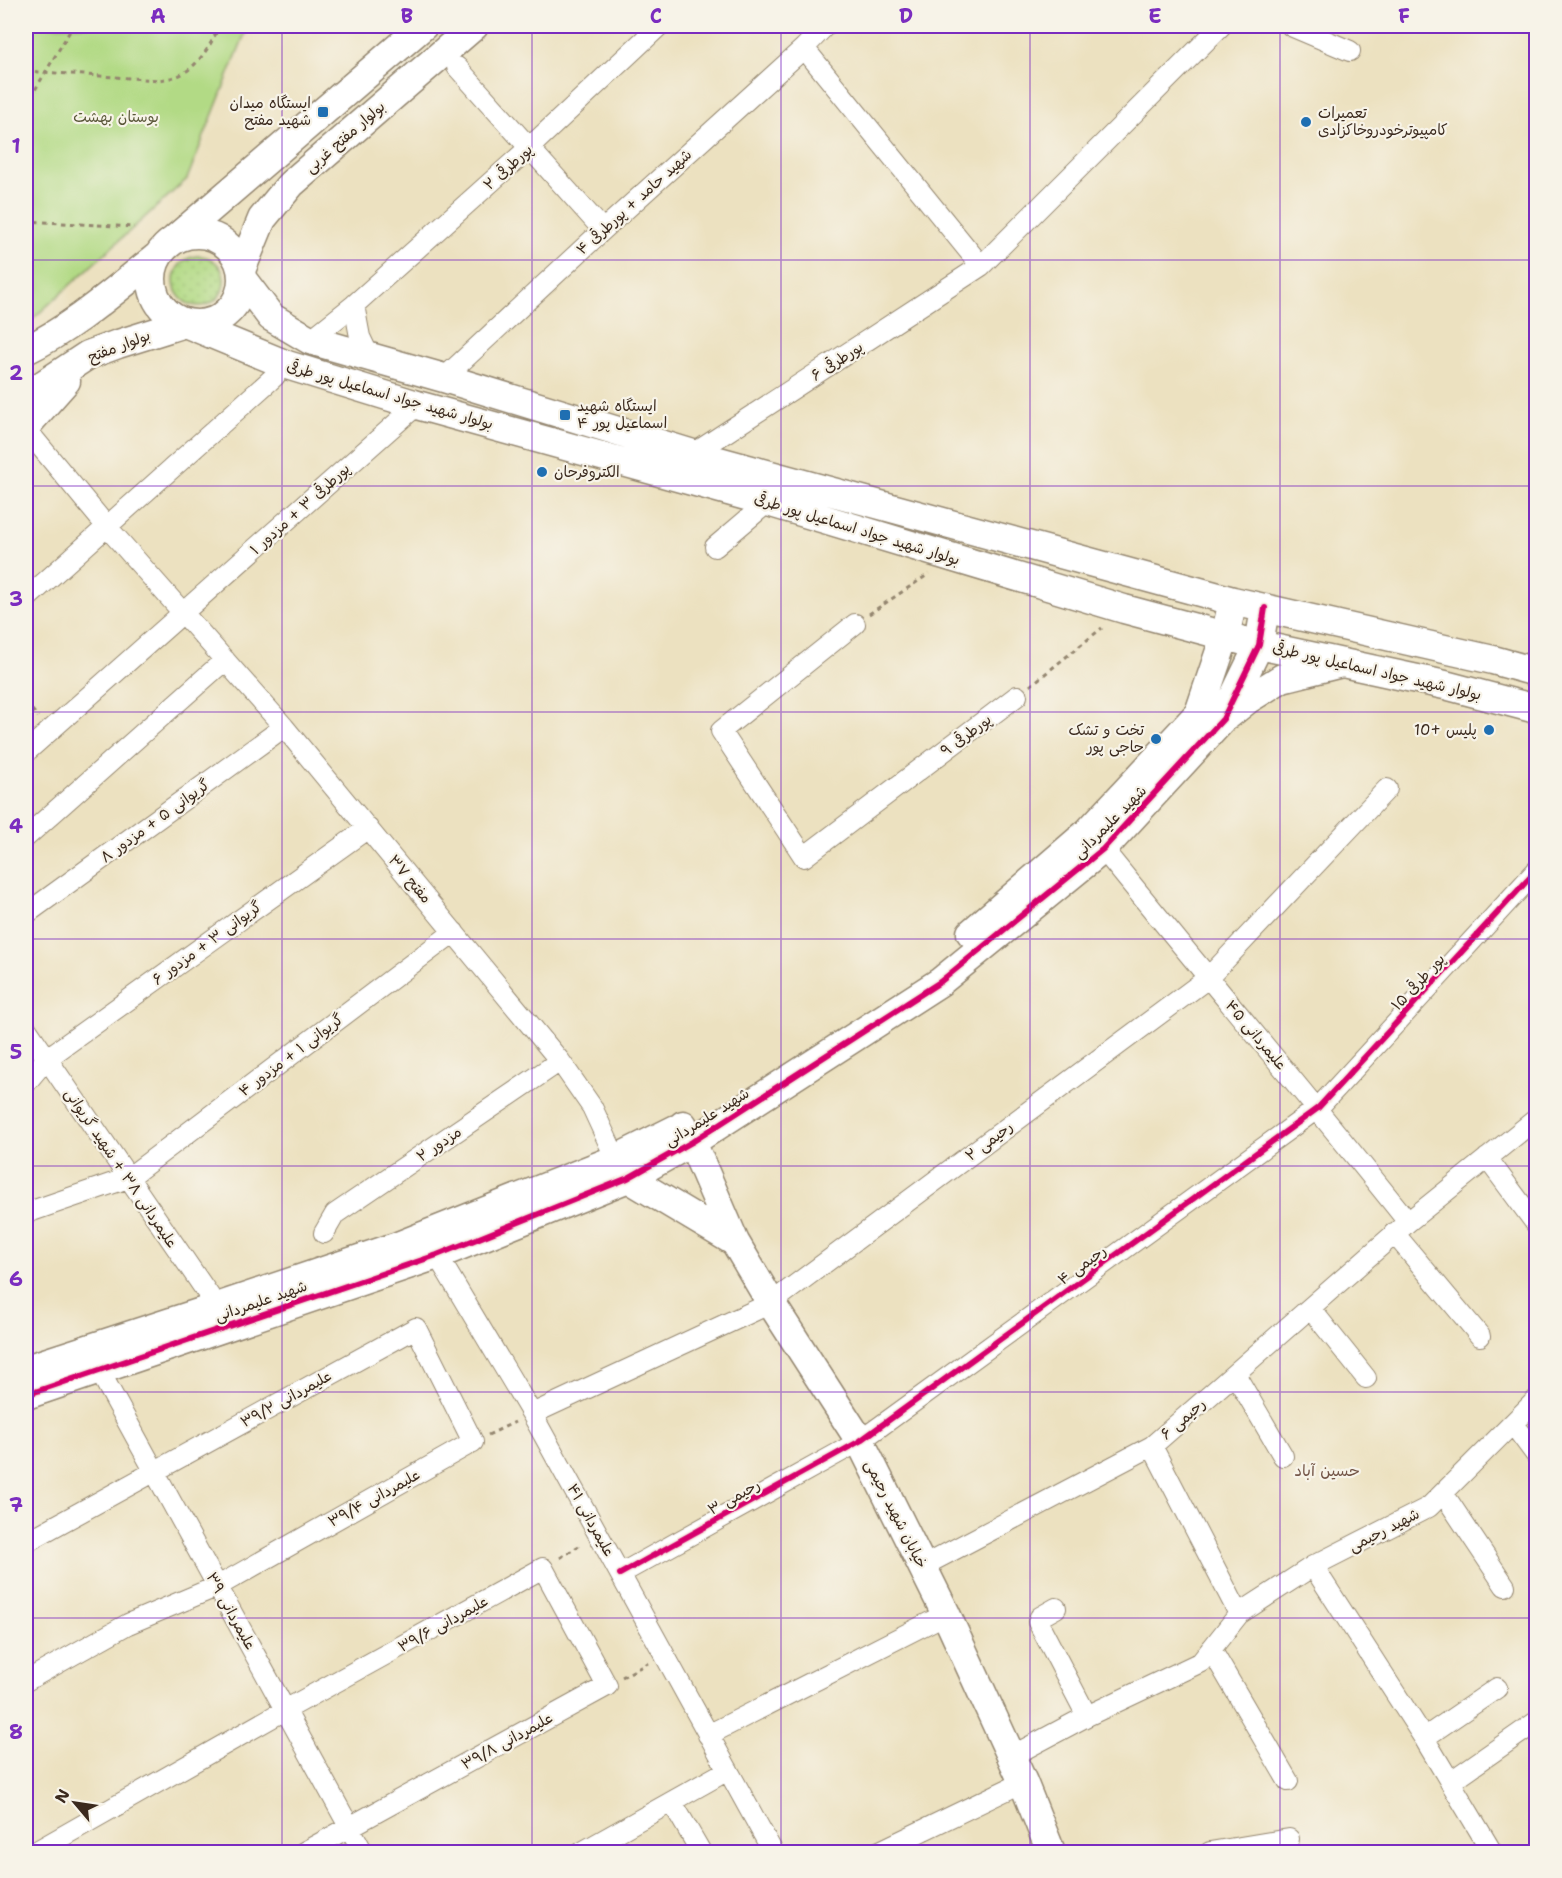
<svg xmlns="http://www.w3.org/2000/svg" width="1562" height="1878" viewBox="0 0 1562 1878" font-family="'Shantell Sans','Playpen Sans Arabic',sans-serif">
<defs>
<pattern id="grass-dots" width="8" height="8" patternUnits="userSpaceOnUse" patternTransform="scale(1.5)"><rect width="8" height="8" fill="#b2da85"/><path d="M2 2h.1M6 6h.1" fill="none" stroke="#9abb72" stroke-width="1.8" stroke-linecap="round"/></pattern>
</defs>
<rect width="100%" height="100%" fill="#f7f3e8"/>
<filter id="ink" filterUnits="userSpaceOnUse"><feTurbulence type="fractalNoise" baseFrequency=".0167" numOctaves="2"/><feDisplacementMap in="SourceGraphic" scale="12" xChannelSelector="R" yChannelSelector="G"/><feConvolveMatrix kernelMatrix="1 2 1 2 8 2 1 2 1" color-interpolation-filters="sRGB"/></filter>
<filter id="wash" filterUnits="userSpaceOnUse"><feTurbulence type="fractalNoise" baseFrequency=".008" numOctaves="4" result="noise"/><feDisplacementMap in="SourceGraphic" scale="24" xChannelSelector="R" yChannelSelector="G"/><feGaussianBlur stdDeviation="1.35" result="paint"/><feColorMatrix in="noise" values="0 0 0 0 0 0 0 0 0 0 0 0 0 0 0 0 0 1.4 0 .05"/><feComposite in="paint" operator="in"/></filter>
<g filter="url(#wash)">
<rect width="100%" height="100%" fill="#ece1c0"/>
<!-- grass -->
<path fill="url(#grass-dots)" stroke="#768252" stroke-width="1.5" d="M174 281a25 25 0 1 1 50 0a25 25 0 1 1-50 0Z"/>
<!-- park -->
<path fill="#b2da85" stroke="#768252" stroke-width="1.5" d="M26,26h222l-61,153 -161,146z"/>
</g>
<g filter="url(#ink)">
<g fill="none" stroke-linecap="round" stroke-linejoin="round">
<!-- street casing -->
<g stroke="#94866f" stroke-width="22">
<path id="street" d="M1291,26l59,25
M804,48l177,218
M457,67l146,163
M354,305l6,32 10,21
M310,340l44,-35 175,-157 130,-122
M444,378l159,-148 201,-182 21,-22
M26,429l81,98 177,200 276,334 32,46 24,52
M693,454l288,-188 240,-240
M715,547l53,-45
M26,599l249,-223
M855,624l-134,107 83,126 213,-161
M26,752l391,-347
M26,837l199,-177
M1103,849c101,125 205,247 305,373
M26,914l258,-187
M26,1028l191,279
M26,1083l20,-24 322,-231
M1487,1158l49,66
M26,1213l102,-35 326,-246
M324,1233l11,-19 225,-153
M1394,1233l86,103
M437,1255l95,159 241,438
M1310,1308l56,70
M99,1370l264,482
M1235,1374l48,82
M532,1414l239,-111 437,-325 179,-189
M1513,1424l23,31
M1152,1446l87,168
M1443,1493l62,93
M26,1542l390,-214 57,114 -255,144 -90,38 -102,57
M923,1566l229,-120 256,-224 128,-103
M1313,1566l111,172 68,114
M620,1574l240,-133 458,-333 218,-237
M1056,1608l-16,9 -2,5 49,94
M1211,1649l77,132
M708,1735l238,-121
M1424,1738l73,-50
M1010,1757l77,-41 114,-54 38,-48 74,-48 116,-59 107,-107
M1450,1782l86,-60
M672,1802l29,50
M35,1852l250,-142 258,-142 64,118 -303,166
M582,1852l146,-82
M878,1852l145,-70
M1210,1852l79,-13"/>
</g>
<!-- secondary casing -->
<g stroke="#94866f" stroke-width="31">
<path id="secondary" d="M152 279a45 45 0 1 1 90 0a45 45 0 1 1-90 0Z
M175,239l248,-213
M242,268l20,-49 29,-35 183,-158
M243,280l28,37 39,23 134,38 249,76 540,147 260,59 43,12
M185,323l102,42 130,40 351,97 356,107 135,36 186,40 91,24
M26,350c48,-23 90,-61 132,-94
M26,396l62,-41 30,-11 67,-21
M26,426l40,-45
M1227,716l20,-16 35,-22 56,-14
M971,933l117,-101 111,-119 26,-77 8,-35
M683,1125l9,17 43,100 36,61 89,138 86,173 77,168 28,70
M620,1166l8,12 107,64
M26,1369l191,-62 181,-61 218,-87 60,-30
M26,1395l411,-140 191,-77 64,-36 248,-160 163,-133 120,-130 36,-74 6,-37"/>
</g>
<!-- path -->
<path stroke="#94866f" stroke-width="3" stroke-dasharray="4.5 4.5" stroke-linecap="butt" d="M26,71l133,9c6,-1 13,-2 19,-4 19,-8 34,-32 41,-50
M26,105l47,-79
M26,221l108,6
M869,614l60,-40
M1030,686l72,-58
M26,703l12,14
M488,1435l27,-13
M560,1558l22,-14
M622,1677l26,-14"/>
<!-- street -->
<use href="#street" stroke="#fff" stroke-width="20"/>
<!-- secondary -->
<use href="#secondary" stroke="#fff" stroke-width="28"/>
<!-- cycleway casing -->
<g stroke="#f7f3e8" stroke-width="10">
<path id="cycleway" d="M26,1395l411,-140 191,-77 64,-36 248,-160 163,-133 120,-130 36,-74 6,-37
M620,1574l240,-133 458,-333 218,-237"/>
</g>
<!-- cycleway -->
<use href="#cycleway" stroke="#d6006c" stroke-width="6"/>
</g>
</g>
<!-- grid -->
<path fill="none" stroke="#7b2cbf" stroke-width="1.5" stroke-opacity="0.55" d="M282,26v1826M532,26v1826M781,26v1826M1030,26v1826M1280,26v1826M26,260h1510M26,486h1510M26,712h1510M26,939h1510M26,1166h1510M26,1392h1510M26,1618h1510"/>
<!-- markers -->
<g fill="#1f6fb2" stroke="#f7f3e8" stroke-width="2">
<rect x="317" y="106" width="12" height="12" rx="3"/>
<circle cx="1306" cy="122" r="6"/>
<rect x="559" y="409" width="12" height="12" rx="3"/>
<circle cx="542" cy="472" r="6"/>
<circle cx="1489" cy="730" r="6"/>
<circle cx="1156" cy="739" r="6"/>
</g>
<g text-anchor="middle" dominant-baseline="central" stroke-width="4.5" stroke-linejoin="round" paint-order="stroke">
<!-- poi labels -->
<g font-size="15" fill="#3b2a1e" stroke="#f7f3e8" text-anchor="end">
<text x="311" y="103">ایستگاه میدان<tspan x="311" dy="17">شهید مفتح</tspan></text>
<text x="1318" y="113" text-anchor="start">تعمیرات<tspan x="1318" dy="17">کامپیوترخودروخاکزادی</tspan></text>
<text x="577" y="406" text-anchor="start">ایستگاه شهید<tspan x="577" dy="17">اسماعیل پور ۴</tspan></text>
<text x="554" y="472" text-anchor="start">الکتروفرحان</text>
<text x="1144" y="730">تخت و تشک<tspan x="1144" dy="17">حاجی پور</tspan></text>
<text x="1477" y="730">پلیس +10</text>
</g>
<!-- park labels -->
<g font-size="15" fill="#595638" stroke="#f7f3e8">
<text x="116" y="117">بوستان بهشت</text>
</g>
<!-- street labels -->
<g font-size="15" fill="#3b2a1e" stroke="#f7f3e8">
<text transform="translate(345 137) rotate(-41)">بولوار مفتح غربی</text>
<text transform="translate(508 167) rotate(-42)">پورطرقی ۲</text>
<text transform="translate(634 202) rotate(-42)">شهید حامد + پورطرقی ۴</text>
<text transform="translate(119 346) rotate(-21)">بولوار مفتح</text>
<text transform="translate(837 361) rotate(-33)">پورطرقی ۶</text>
<text transform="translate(390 395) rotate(16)">بولوار شهید جواد اسماعیل پور طرقی</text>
<text transform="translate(300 509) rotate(-42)">پورطرقی ۳ + مزدور ۱</text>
<text transform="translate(857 529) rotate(17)">بولوار شهید جواد اسماعیل پور طرقی</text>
<text transform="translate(1377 671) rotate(13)">بولوار شهید جواد اسماعیل پور طرقی</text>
<text transform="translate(966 735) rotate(-37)">پورطرقی ۹</text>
<text transform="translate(155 821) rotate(-36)">گریوانی ۵ + مزدور ۸</text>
<text transform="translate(1110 822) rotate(-45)">شهید علیمردانی</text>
<text transform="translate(410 879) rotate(50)">مفتح ۳۷</text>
<text transform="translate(207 943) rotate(-36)">گریوانی ۳ + مزدور ۶</text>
<text transform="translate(1418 982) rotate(-47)">پور طرقی ۱۵</text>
<text transform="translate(1256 1035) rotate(50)">علیمردانی ۴۵</text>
<text transform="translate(291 1055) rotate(-37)">گریوانی ۱ + مزدور ۴</text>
<text transform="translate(707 1117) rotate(-32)">شهید علیمردانی</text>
<text transform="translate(989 1141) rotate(-37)">رحیمی ۲</text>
<text transform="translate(439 1144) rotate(-34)">مزدور ۲</text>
<text transform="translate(121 1168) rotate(56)">علیمردانی ۳۸ + شهید گریوانی</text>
<text transform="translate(1082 1265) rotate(-36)">رحیمی ۴</text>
<text transform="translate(261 1301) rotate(-19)">شهید علیمردانی</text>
<text transform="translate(286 1399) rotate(-29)">علیمردانی ۳۹/۲</text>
<text transform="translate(1183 1419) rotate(-41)">رحیمی ۶</text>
<text transform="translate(734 1497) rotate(-29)">رحیمی ۳</text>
<text transform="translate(374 1498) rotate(-29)">علیمردانی ۳۹/۴</text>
<text transform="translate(896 1514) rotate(63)">خیابان شهید رحیمی</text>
<text transform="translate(591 1520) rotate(61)">علیمردانی ۴۱</text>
<text transform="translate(1384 1530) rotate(-27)">شهید رحیمی</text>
<text transform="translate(231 1611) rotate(61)">علیمردانی ۳۹</text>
<text transform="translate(443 1624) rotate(-29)">علیمردانی ۳۹/۶</text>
<text transform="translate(507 1741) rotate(-29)">علیمردانی ۳۹/۸</text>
</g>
<!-- neighbourhood labels -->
<g font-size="16" fill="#745648" stroke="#f7f3e8">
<text x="1327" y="1470">حسین آباد</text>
</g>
</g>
<!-- margin -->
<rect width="1562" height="1878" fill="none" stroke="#f7f3e8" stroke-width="66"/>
<!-- north arrow -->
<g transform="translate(75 1803) rotate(299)" stroke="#f7f3e8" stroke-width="4.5" paint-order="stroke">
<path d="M0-4.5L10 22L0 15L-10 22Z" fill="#3b2a1e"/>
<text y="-9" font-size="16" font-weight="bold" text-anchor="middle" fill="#3b2a1e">N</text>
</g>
<rect x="33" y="33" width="1496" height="1812" fill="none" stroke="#7b2cbf" stroke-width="2"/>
<g font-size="20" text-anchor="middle" font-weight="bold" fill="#7b2cbf">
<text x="158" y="23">A</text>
<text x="407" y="23">B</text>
<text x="656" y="23">C</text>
<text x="906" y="23">D</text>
<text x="1155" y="23">E</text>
<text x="1404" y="23">F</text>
<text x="16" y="153">1</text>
<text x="16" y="380">2</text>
<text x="16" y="606">3</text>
<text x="16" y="833">4</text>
<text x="16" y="1059">5</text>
<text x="16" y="1286">6</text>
<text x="16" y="1512">7</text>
<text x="16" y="1739">8</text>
</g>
</svg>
